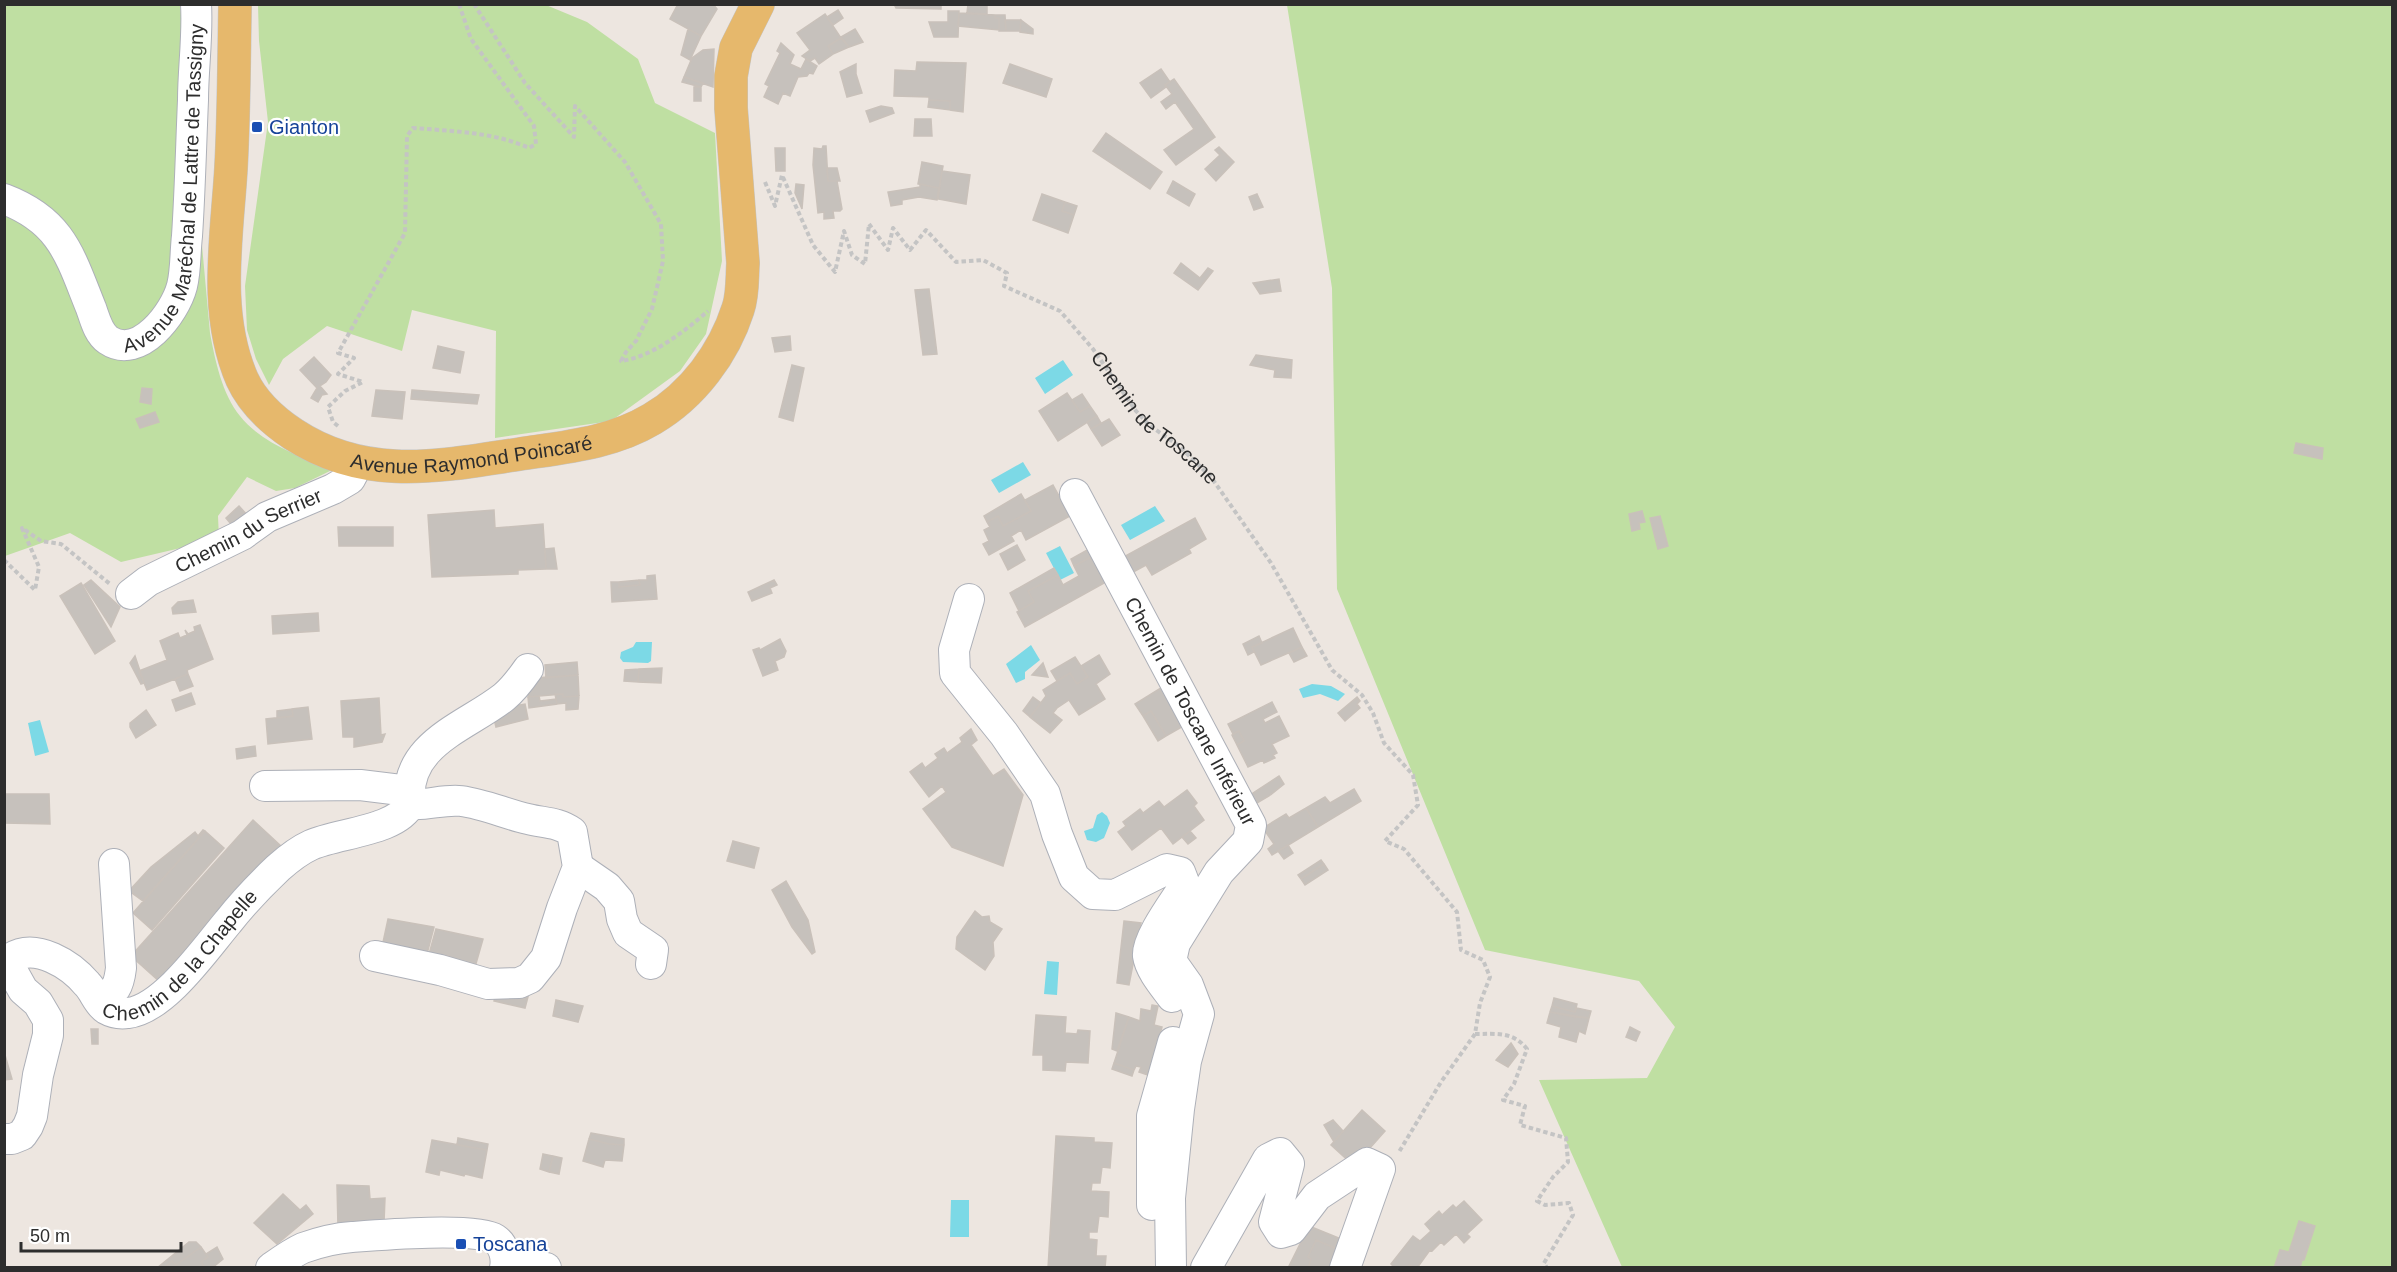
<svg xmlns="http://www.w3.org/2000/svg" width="2397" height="1272" viewBox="0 0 2397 1272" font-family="Helvetica,sans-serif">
<rect width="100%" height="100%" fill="#ede6e0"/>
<!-- green -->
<path fill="#bfdfa2" d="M5,5h175l30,328c5,27 12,61 30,83 21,27 62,41 92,54l-37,18 -19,3 -29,-14 -29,39 1,23 -98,23 -51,-29 -65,23z
M258,5h288l41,17 51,37 17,44 60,30 7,128 -16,73 -26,37 -69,50 -116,17 1,-107 -84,-21 -10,41 -75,-25 -44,33 -14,26 -13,-26 -9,-29 -2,-44 23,-164 -9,-81z
M1287,5h1105v1262h-770l-83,-187 108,-2 28,-51 -36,-46 -154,-31 -148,-361 -5,-301z"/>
<!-- water -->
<path fill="#7cd9e6" d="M1063,360l10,15 -28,19 -10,-16z
M1023,462l8,13 -32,18 -8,-13z
M1155,506l10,15 -35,19 -9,-15z
M1060,546l14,27 -14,7 -14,-27z
M636,642h16l-1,19 -3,2 -25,-1 -3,-4 1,-6 12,-5z
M1031,645l9,15 -15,12v7l-9,4 -10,-19z
M1312,684l19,2 14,8 -7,7 -18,-7 -17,4 -4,-9z
M40,720l9,32 -14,4 -7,-33z
M1102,812l5,4 3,7 -6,15 -8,4 -9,-2 -3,-9 9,-3 4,-13z
M1047,961l12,1 -2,33 -13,-1z
M951,1200h18v37h-19z"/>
<!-- building -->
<path fill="#c6c1bc" stroke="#c9c1ba" stroke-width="1.5" d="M678,4h35l4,5 -16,27 -31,-17z
M894,4h47v5l-45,-1z
M968,4h19v10l-20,-1z
M838,10l5,8 -10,7 -6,-8z
M948,11h11l-1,26h-24l-5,-15h19z
M959,13l36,2v3h4v12l-41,-4z
M825,14l16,24 -13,8 5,8 -14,10 -4,-6 -5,3 -8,-5 8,-6 -13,-17z
M995,15h10l1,16h-7v-13h-4z
M1005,20h16l-1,11h-14z
M1021,20l12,9v5l-13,-2z
M688,29l13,7 -11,24 -9,-5z
M855,29l8,13 -14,5 -8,-10z
M841,38l8,9 -16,7 -5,-8z
M781,43l13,12 -4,9 11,5 5,-10 11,7 -4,8 -4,-1 -2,3 -9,1 -8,19 -7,-3 -5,11 -14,-7 5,-11 -4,-2 15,-31 -3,-2z
M714,49l-1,38 -29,-10 8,-19 11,-8z
M917,62l49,1 -3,49 -13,-2v-9l-21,-1v-3l-35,-1 1,-26 21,1z
M856,64v10l6,19 -15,4 -7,-25z
M1010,64l42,15 -6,18 -43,-14z
M1161,69l9,13 -5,3 1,2 -15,11 -11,-15z
M684,77l19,6 -2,4 -19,-5z
M1174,79l41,58 -39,28 -12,-15 30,-21 -19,-27 -9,7 -5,-7 11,-8 -7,-9z
M694,87h7v14h-7z
M929,100l21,1v9l-22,-3z
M881,106l11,2 2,5 -24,9 -4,-11z
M915,119h16l1,17h-18z
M1106,133l56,39 -12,17 -57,-38z
M823,146h3l2,35h9l5,28 -2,2h-7l1,7 -10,1v-7l-6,1 -5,-48 1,-17 8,1z
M1219,147l15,15 -18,19 -11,-12 15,-14 -5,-5z
M775,148h10v23h-9z
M922,162l21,4 -4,22 -21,-4z
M827,168h10l3,13h-12z
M942,171l28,4 -4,29 -28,-5z
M1173,181l22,13 -6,12 -22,-13z
M796,184l8,1 -2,24 -7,-16z
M920,184l19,4 -2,12 -18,-3 -17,3v4l-11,2 -3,-14 32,-5z
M1042,194l23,8 -3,9 12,4 -6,18 -35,-13z
M1257,194l6,13 -9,3 -5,-13z
M1065,202l12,4 -3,9 -12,-4z
M1181,263l19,15 8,-10 5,3 -15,19 -24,-17z
M1279,279l2,12 -21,3 -7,-11z
M929,289l8,65 -14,1 -8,-65z
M790,336l1,14 -16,2 -3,-14z
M438,346l26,6 -4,21 -27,-5z
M1256,355l36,5 -1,18 -17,-1 1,-7 -25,-5z
M314,357l17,18 -5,7 -6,4 7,8 -5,1 -4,7 -7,-4 6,-10 -17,-18z
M792,365l12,3 -11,53 -14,-4z
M142,388l10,1 -1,15 -11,-2z
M376,390l29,2 -3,27 -30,-3z
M412,390l67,5 -2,9 -66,-5z
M1067,393l13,19 10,-6 7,10 -39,25 -19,-30z
M1082,394l8,12 -10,6 -8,-12z
M155,412l4,10 -19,6 -4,-9z
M1097,416l4,7 -10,6 -4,-7z
M1109,419l11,16 -18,11 -11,-17z
M2296,443l27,5 -1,11 -28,-6z
M1053,485l17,31 -44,24 -5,-10 -10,6 3,5 -25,14 -6,-11 6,-3 -5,-11 6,-3 -3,-5 11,-6 5,10 28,-15 -6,-11z
M1021,494l10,17 -28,15 -5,-10 -11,6 -3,-6z
M239,506l9,10 -13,13 -9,-11z
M494,510l1,18 48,-4 3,45 -28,1v4l-86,3 -4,-62z
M1642,511l3,11 -6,1 1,6 -8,2 -3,-17z
M1660,516l8,30 -10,3 -8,-31z
M1195,518l11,21 -17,10 2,4 -39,22 -6,-10 -20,11 -8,-16z
M338,527h55v19h-54z
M1017,545l8,15 -17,10 -8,-16z
M554,548l3,21h-11l-1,-20z
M1089,549l4,7 -19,10 -3,-7z
M1093,556l13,26 -81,45 -8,-15 17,-10 -6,-11 30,-16 5,10 16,-9 -5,-10z
M1054,568l4,7 -30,16 6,11 -15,9 -9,-18z
M655,575l2,24 -45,3 -1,-20h8v5l21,-2 -1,-5h8v-4z
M91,580l29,27 -9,20 -27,-42z
M639,580l1,5 -21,2v-5z
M774,580l3,5 -7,3 2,5 -20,8 -4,-9z
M81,583l34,58 -20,13 -35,-58z
M193,600l3,12 -23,2 -1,-6 6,-6z
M318,613l1,18 -46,3 -1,-18z
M200,625l13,34 -26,11 1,4 -41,16 -8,-19 28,-11 -7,-19 18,-8 2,5 7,-3 -2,-5 3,4 7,-3 -1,-4z
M1293,628l9,19 -41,18 -9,-18z
M1259,636l3,7 -10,4 2,5 -6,3 -5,-11z
M780,639l6,12 -2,6 -9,4 3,9 -15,6 -10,-26 6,-2 1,2z
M1302,647l5,9 -13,6 -5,-9z
M1099,655l11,19 -14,10 9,15 -26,16 -10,-15 -12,8 -4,5 9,7 -12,13 -20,-16 16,-21 -3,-6 27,-17 7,11 11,-7 -7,-11z
M135,656l9,27 -3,1 -11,-21z
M1075,657l13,20 -11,7 -7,-11 -13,8 -6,-10z
M577,662l1,13 -32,3 -1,-13z
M1043,663l5,14 -16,-2z
M662,668l-1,15 -23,-1 1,-13z
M639,669l-1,13 -14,-1 1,-11z
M188,674l5,12 -13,5 -5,-12z
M578,675l1,21 -16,1v-3l-35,3 6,-19z
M1164,686l23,38 -21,12 -15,-25 -8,5 -8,-12z
M191,693l4,11 -19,7 -4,-11z
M555,694h8v3l16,-1 -1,13 -12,1v-7l-9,1z
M539,696l1,5 16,-2 1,5 -28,4 -1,-11z
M1033,697l8,6 -11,14 -7,-6z
M1357,697l3,4 -3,3 3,4 -15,13 -7,-8z
M379,698l2,37 4,-1 -3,8 -28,5v-10h-11l-2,-36z
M1272,702l5,10 -14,7 2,4 14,-7 10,20 -17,8 5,9 -4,2 2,3 -11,5 -1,-3 -15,7 -11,-22 7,-4 -5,-10 -6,3 -5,-10z
M525,704l3,15 -32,8 -4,-17z
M308,707l4,32 -44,5 -2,-25 27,-3 -1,-7z
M292,709l1,7 -16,2v-7z
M146,710l10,15 -20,13 -6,-11v-4z
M1151,711l15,25 -8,5 -15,-25z
M971,729l6,11 -6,5 22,31 11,-7 19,26 -20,71 -51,-19 -29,-38 23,-17 -4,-6 -13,11 -19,-25 12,-9 3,5 13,-10 -3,-4 9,-6 3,5 15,-11 -2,-4z
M1239,731l5,10 -7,4 -5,-10z
M255,746l1,10 -19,3 -1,-10z
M1279,776l5,8 -15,12 -17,10 -5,-9z
M1354,789l7,12 -43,26 -12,-19 19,-11 5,6z
M1187,790l10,13 -3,3 10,14 -31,24 -12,-16 -29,22 -14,-18 8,-6 -3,-4 17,-13 3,4 16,-12 5,6z
M4,794h45l1,30 -46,-1z
M1306,808l12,19 -46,28 -4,-6 6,-5 -11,-16 23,-14 3,4z
M253,820l28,26 -84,92 -36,45 -30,-27z
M203,830l2,1 -62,70 -14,-10 22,-24 44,-35 3,4z
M205,831l19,17 -72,82 -19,-17z
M1190,831l6,7 -8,6 -6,-7z
M733,841l26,7 -5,20 -27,-7z
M1288,845l5,8 -9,6 -6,-8z
M1321,860l3,4 -23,15 -3,-4z
M1324,864l4,6 -23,15 -4,-6z
M786,881l22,39 7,32 -3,2 -20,-27 -20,-37z
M975,911l7,6 7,-1 1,6 12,7 -9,13 1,14 -9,14 -29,-21 1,-12z
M388,919l46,8 -7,27 -15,-6 -3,4 -27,-5z
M1124,921l17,2 -12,62 -12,-2z
M436,929l47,10 -8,28 -27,-6 1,-5 -20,-2z
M498,986l31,7 -4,15 -31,-7z
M1554,998l23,6 -2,8 -23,-6z
M556,1000l27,6 -5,16 -25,-6z
M1152,1005l6,1 -4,19 8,2 -14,48 -9,-3 2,-5 -5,-1 -2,4 -20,-7 15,-46 11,4 1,-12 10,2z
M1552,1006l23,6 2,-4 14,3 -2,7 -14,-1 -25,-5z
M1550,1012l39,6 -4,16 -6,-3 -3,11 -17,-5 2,-10 -14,-4z
M1116,1013l13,4 -12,34 -5,-2z
M1036,1015l30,2 -1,16 12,1 1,-4 12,1 -2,32 -22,-1 -1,9 -22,-1v-15h-10z
M1630,1027l10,5 -4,9 -10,-4z
M91,1029h7v15h-6z
M1511,1043l7,11 -10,13 -12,-7z
M5,1055l7,24 -8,1v-25z
M1114,1063l20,7 -2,6 -20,-7z
M1362,1110l23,21 -31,35 -23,-21z
M1333,1120l10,11 -9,11 -10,-17z
M591,1133l33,6v6l-15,-1 -20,-5z
M1056,1136l38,2v4l18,1 -2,25 -8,-1 -2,16h-8l-1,8 18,1 -1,25 -9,-1 -2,16h-8v7l8,1 -1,16h10l-1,12h-57z
M458,1138l30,6 -1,6 -30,-5z
M589,1139l20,5 15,1 -2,16 -17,-1 -2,7 -20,-6z
M432,1140l55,10 -5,28 -17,-4 -1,2 -24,-6 -1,5 -13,-3z
M543,1154l10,2 -4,16 -9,-3z
M553,1156l9,2 -3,16 -10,-2z
M337,1185l32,1 1,13 15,-1 -1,24 -46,5z
M283,1194l17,16 6,-5 7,9 -36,30 -23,-21z
M1464,1201l18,19 -15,14 3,3 -6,6 -8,-9 -12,11 -3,-3 -9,9 -2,-1 -13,18 -8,-3 -1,3h-13l-4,-4 22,-28 7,5 11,-10 -6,-7 14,-13 3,4 11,-10 3,3z
M2299,1221l16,5 -11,34h-2l-2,8h-26l6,-18 9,2z
M1309,1226l32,13 -4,10 -21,-9 -8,17 3,2 -3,9h-20z
M1316,1240l21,9 -8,19h-21l3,-9 -3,-2z
M189,1242h7l5,5 -25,18 -4,-4 -8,7h-7z
M201,1247l7,10 -7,5 4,6h-41l8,-7 4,4z
M217,1247l6,12 -11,9h-7l-4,-6 7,-5 -2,-3z"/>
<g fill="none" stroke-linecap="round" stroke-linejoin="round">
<!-- minor casing -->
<g stroke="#adb0b8" stroke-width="32">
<g id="minor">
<path id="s2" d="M4,199c58,22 66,57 87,109 4,11 7,25 17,32 31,21 67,-27 74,-54 4,-16 3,-33 5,-50 3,-45 4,-90 6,-136 0,-31 5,-64 3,-96"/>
<path id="s3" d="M1075,494l176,331 -3,16 -29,31 -44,71 -4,18 17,24 11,29 -13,47 -7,48 -9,89 1,70"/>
<path id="s4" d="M131,594l17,-13 94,-46 25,-18 66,-28 17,-10 9,-17"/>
<path d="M969,599l-15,51 1,23 49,61 41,60 12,40 17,43 19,17 22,1 52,-26 13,3 5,13c-9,15 -39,54 -37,71 2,14 16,30 24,41"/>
<path d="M265,786l95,-1 49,6"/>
<path d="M410,804c-7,-60 56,-77 94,-107 10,-8 17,-18 24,-28"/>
<path d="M578,867l29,20 12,14 3,18 6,14 25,17 -2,14"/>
<path d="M375,956l65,14 48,14 31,-1 11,-5 16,-20 16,-50 16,-41 -6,-35c-14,-10 -28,-9 -44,-13 -22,-5 -44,-15 -67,-18 -18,-2 -34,5 -51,3"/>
<path d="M98,998c18,-4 21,-13 23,-30l-7,-104"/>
<path id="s5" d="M4,1139h8l10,-4 6,-9 4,-10 6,-41 10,-40v-15l-10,-17 -15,-13 -14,-25 2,-7c25,-16 60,7 76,26 7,7 11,20 19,25 7,4 15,5 22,4 36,-4 78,-65 100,-91 15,-19 32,-37 50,-54 9,-8 22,-18 33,-23 26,-12 86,-14 99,-41"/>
<path d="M1152,1205v-89l21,-74"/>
<path d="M507,1260l39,8"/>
<path d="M271,1268c10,-7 21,-15 32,-20 14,-5 34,-10 49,-11 26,-2 125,-10 143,2 9,6 12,19 10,29"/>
<path d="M1206,1268l62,-109 12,-6 9,11 -15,58 7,11 10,-3 26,-34 50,-33 13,6 -35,99"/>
</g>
</g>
<!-- major casing -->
<g stroke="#c4c4c4" stroke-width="34">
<g id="major">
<path id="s6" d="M235,4c-1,55 -1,109 -4,164 -4,69 -18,144 11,211 11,24 30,41 51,55 73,48 147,32 227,20 46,-7 92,-11 132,-35 41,-24 72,-66 86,-110 5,-14 4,-31 5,-46l-12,-155v-32l5,-28 22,-44"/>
</g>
</g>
<!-- path -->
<g stroke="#c4c4c4" stroke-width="4" stroke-dasharray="4.5 3" stroke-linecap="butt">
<path d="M474,4l51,79 49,54 1,-31 50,56 36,62 2,37 -11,48 -16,32 -10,11 -5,9c31,-4 64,-30 87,-50"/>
<path id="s1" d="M765,182l10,24 7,-31 31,70 22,27 9,-41 8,24 13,9 4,-40 19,26 5,-22 17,22 16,-20 30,32 27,-2 24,13 -3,13 56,25 33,38 43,62 13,14 30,21 32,31 60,86 61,107 30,25 11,18 11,30 29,32 5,30 -33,36 19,8 53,63 4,38 22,10 7,17 -10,26 -5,31 -34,48 -42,70"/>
<path d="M338,426l-5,-4 -5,-15 17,-16 18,-9 -25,-8 16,-16 -16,-5 67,-120 2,-97 6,-8c38,3 81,4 116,20l7,-4 -2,-18 -63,-87 -12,-35"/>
<path d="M4,560l31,30 4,-23 -17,-39 19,13 20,3 49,40"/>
<path d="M1475,1034c21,0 38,-3 52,15l-13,35 -11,16 22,6 -5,19 46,13 2,24 -15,15 -16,24 8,4 24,-2 4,12 -29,48 3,5"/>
</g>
<!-- minor -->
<use href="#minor" stroke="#fff" stroke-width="30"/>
<!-- major -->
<use href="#major" stroke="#e6b86c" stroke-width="33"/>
</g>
<!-- markers -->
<g fill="#1a4fb4" stroke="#fff" stroke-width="2">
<rect x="251" y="121" width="12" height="12" rx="3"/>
<rect x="455" y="1238" width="12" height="12" rx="3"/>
</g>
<g text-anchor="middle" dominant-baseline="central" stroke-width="4.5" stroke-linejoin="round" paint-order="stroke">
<!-- transit labels -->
<g font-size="20" fill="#164399" stroke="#fff" text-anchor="start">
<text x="269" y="127">Gianton</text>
<text x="473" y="1244">Toscana</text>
</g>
<!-- street labels -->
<g font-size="20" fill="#2d2d2d" stroke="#fff">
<text stroke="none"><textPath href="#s2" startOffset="374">Avenue Maréchal de Lattre de Tassigny</textPath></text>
<text stroke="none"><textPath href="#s1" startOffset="717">Chemin de Toscane</textPath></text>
<text stroke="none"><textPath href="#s6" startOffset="639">Avenue Raymond Poincaré</textPath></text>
<text stroke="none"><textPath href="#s4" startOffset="134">Chemin du Serrier</textPath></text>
<text stroke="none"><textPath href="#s3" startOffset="246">Chemin de Toscane Inférieur</textPath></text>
<text stroke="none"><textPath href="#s5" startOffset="430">Chemin de la Chapelle</textPath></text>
</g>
</g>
<!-- border -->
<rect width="2397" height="1272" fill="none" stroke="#2d2d2d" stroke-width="12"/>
<!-- scale -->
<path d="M21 1242v9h160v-9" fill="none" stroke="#2d2d2d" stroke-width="3"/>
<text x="30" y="1242" font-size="18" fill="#2d2d2d" stroke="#ffffff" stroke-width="4.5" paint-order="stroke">50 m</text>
</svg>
